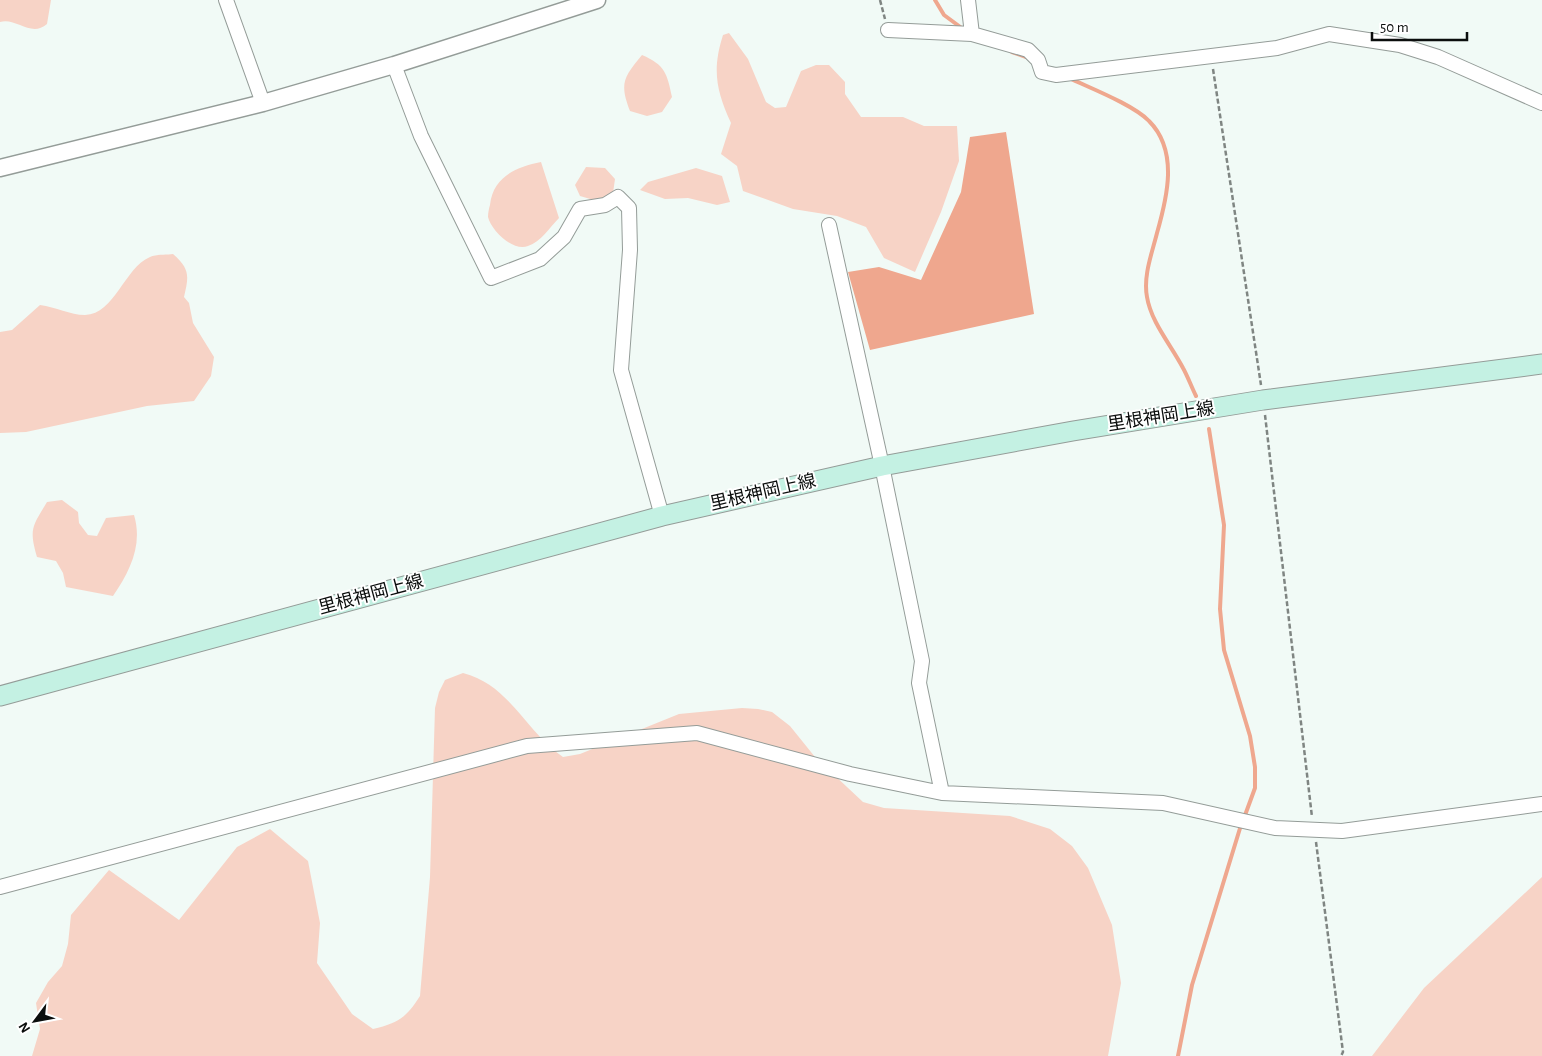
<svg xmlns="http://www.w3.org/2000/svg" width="1542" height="1056" viewBox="0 0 1542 1056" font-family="'Alegreya Sans','Noto Sans JP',sans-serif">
<rect width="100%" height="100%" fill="#f1faf6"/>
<!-- green -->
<path fill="#f7d3c6" d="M0,0h51l-4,24c-16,14 -31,-7 -47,-2z
M729,33l19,26 18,43 9,6 11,-1 15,-36 15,-6h13l16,17v12l16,23h42l21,9h33l2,35 -18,51 -26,60 -31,-14 -18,-31 -29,-11 -44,-7 -50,-18 -6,-25 -16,-12 10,-31c-15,-33 -19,-53 -8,-88z
M642,55c23,10 25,18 30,42l-10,15 -15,4 -17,-5c-11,-28 -6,-34 12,-56z
M541,162l18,56c-10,10 -18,24 -31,28 -15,6 -37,-16 -40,-29 0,-4 1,-9 2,-12 3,-28 26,-38 51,-43z
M586,167l19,1 10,11 -2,14 -9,10 -24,-7 -5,-11z
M696,168l26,8 8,26 -13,3 -29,-7 -23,1 -25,-9 8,-8z
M173,254c17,15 16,22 11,43l5,6 4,20 21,34 -3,19 -17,25 -47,5 -121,26 -26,1v-101l12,-2 28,-25c16,2 30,10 45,10 30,-1 39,-47 65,-58 6,-3 17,-2 23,-3z
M62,500l16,12 1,11 9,12 9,1 9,-18 28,-3c9,30 -4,56 -21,81l-47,-9 -3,-14 -7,-12 -19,-4c-8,-28 -5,-30 10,-55z
M463,673c47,12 62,58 100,84l17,-3 99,-40 63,-6 16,1 14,3 18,14 25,31 48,45 21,6 126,8 40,13 22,17 16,22 24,57 9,58 -13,73h-1076l8,-27 -4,-26 12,-21 14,-16 6,-22 3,-29 38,-45 70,50 58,-73 33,-18 38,32 12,62 -3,40 35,51 21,15c25,-6 33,-11 47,-33l10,-119 5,-169 4,-16 6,-12z
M1542,877v179h-170l52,-68z"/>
<!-- water -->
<path fill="#efa78e" d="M1006,132l28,182 -164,36 -22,-78 31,-5 42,13 40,-88 9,-55z"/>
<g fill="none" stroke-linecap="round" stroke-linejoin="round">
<!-- stream -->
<path stroke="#efa78e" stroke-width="4" d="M935,0l9,15 19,14
M1012,52l17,6
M1069,78c21,10 65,27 80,43 30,30 18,77 8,112 -5,20 -14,43 -10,64 4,25 24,48 36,71 5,9 8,18 13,28
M1209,429l15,96 -4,84 4,41 26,86 5,31v21l-11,30
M1178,1056l14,-71 49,-160"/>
<!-- minor casing -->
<g stroke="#949c98" stroke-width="16">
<path id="minor" d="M226,0l37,103
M968,0l4,34
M888,30l84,4 56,16 10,10 4,12 14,3 221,-27 52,-14 71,11 38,12 104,46
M394,65l27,71 70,142 49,-19 24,-22 16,-28 25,-4 13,-8 11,11 1,42 -9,120 41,146
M829,225l53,241 40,195 -3,22 23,110
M0,887l527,-141 170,-13 153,41 92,19 221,10 112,25 67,3 200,-27"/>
</g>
<!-- tertiary casing -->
<g stroke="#949c98" stroke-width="19">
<path id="tertiary" d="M0,168l263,-65 131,-38 203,-65"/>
</g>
<!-- secondary casing -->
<g stroke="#949c98" stroke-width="21">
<path id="secondary" d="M0,696l662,-180 220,-50 191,-35 190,-31 279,-36"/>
</g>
<!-- path -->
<path stroke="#7f8582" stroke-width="2.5" stroke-dasharray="5 2.5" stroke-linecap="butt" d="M880,0l5,19
M1213,69l48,316
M1265,415l47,402
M1316,842l27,210 -2,4"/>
<!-- minor -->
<use href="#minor" stroke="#fff" stroke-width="14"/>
<!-- tertiary -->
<use href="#tertiary" stroke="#fff" stroke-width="16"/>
<!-- secondary -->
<use href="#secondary" stroke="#c4f1e3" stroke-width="19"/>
</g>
<g text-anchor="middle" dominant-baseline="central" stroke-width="4" stroke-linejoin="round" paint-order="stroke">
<!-- street labels -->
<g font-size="18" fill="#0b0e0d" stroke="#fff">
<text transform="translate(1161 417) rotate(-9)">里根神岡上線</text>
<text transform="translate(763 493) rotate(-13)">里根神岡上線</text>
<text transform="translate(371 595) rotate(-15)">里根神岡上線</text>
</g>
</g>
<!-- north arrow -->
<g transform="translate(35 1021) rotate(238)" stroke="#ffffff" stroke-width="4" paint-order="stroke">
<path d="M0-4L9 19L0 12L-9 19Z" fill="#0b0e0d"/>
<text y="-8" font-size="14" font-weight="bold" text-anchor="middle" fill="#0b0e0d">N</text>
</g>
<!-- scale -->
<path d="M1372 32v8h95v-8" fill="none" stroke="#0b0e0d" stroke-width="2.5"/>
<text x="1380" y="32" font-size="15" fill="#0b0e0d" stroke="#ffffff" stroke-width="4" paint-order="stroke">50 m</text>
</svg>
